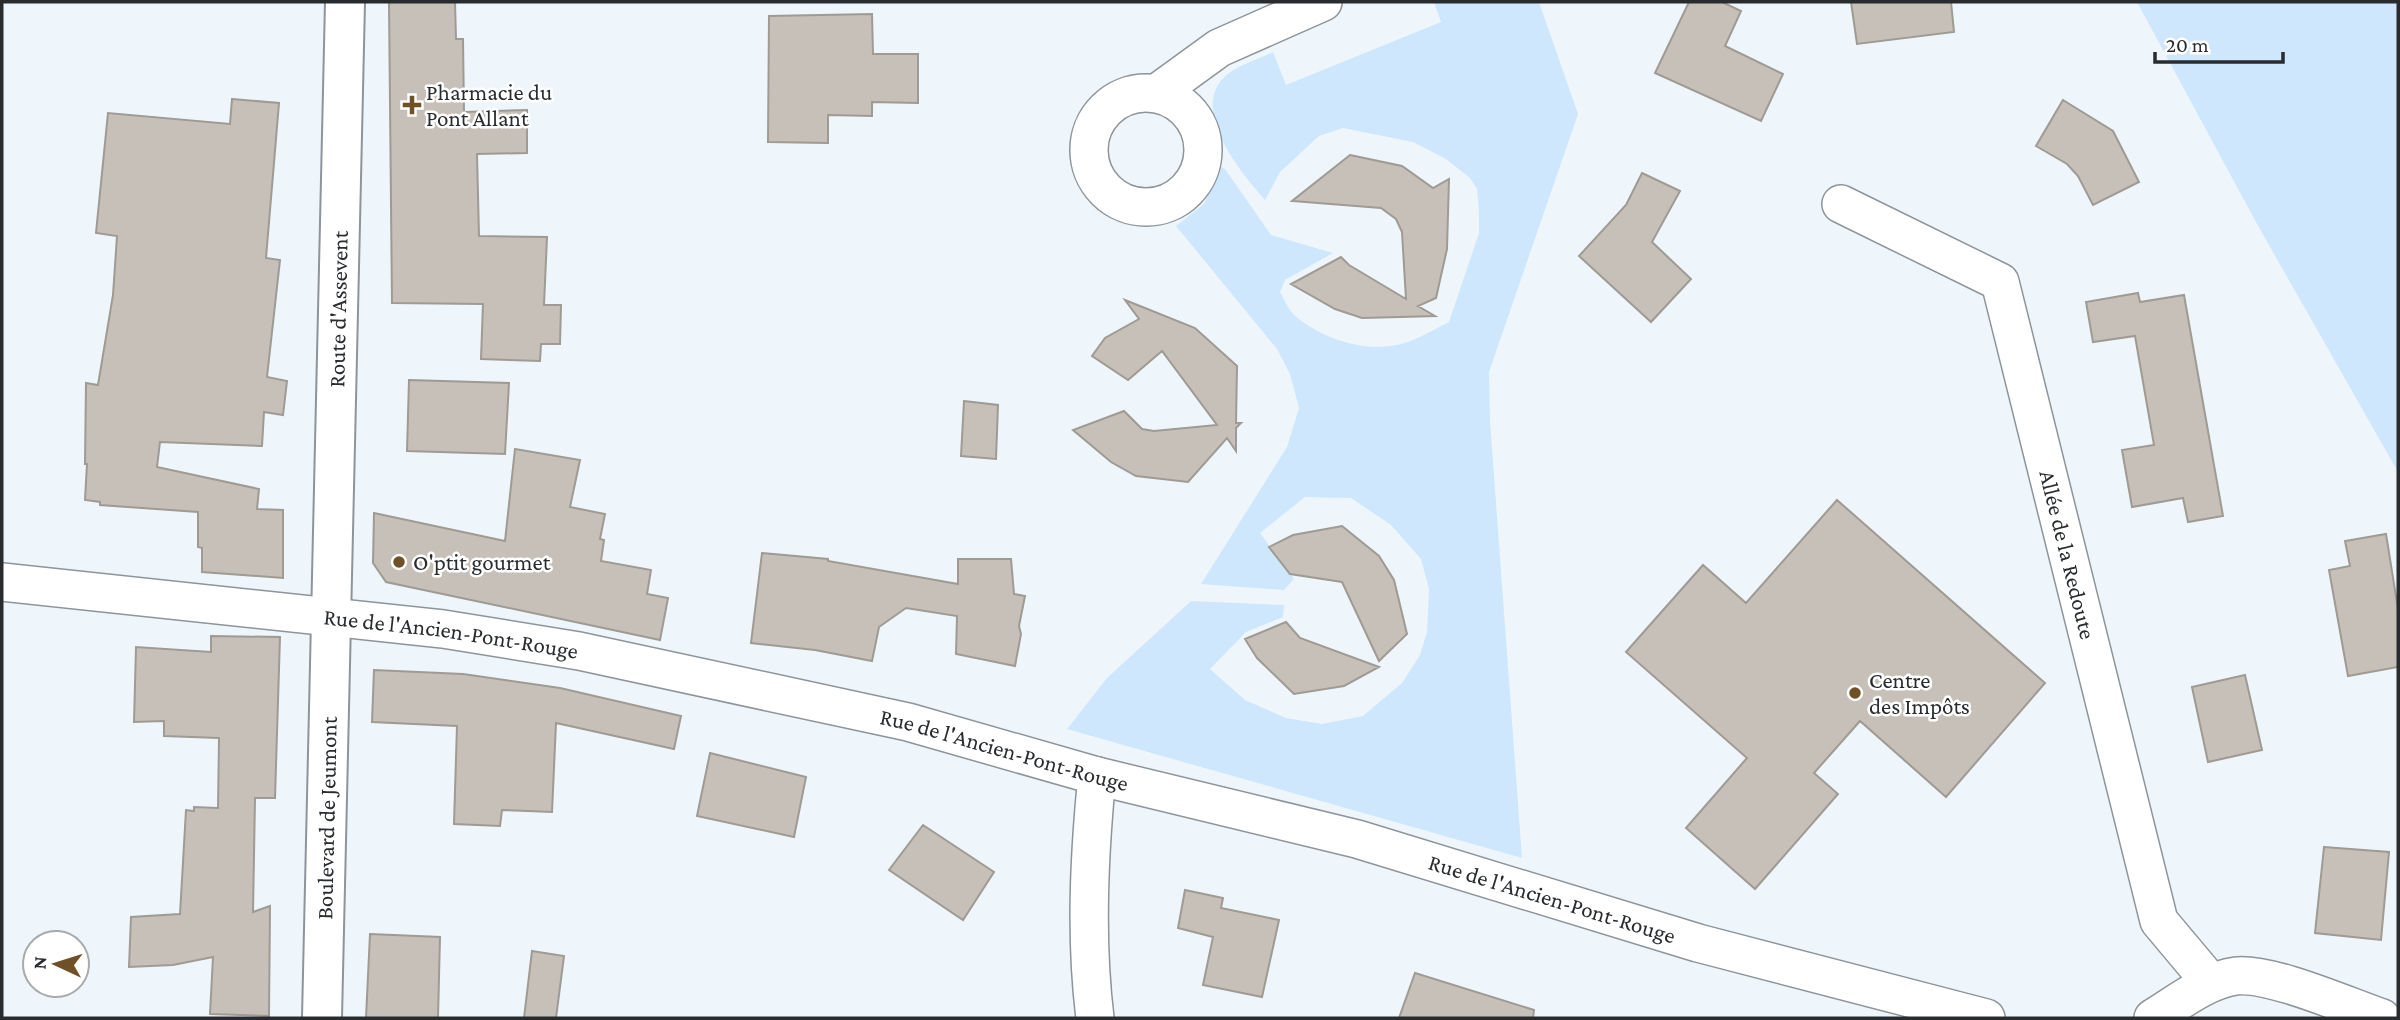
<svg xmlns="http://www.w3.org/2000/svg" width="2400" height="1020" viewBox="0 0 2400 1020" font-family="'Crimson Pro',serif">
<rect width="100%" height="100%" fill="#eef6fc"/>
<!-- green -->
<path fill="#cee7fc" d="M1434,2h105l39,112 -89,258 1,49 32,437 -455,-129 40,-51 84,-77 93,4 -1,12 -37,15 -36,37 35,31 41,18 36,6 41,-8 39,-33 18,-28 7,-23 2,-43 -8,-30 -30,-34 -40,-27 -46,-1 -45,36 34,46 -10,11 -83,-6 86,-137 12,-39 -9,-34 -13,-25 -101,-123 28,-22 16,-38 5,3 46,66 62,18 -48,27 -5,12c4,7 8,17 14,23 29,25 74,39 111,28 15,-5 30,-14 44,-21l30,-89v-21l-2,-23 -7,-11 -24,-19 -33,-17 -70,-14 -24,8 -39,36 -15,28c-24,-27 -80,-94 -36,-127 12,-9 30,-14 44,-21l13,33 155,-63z
M2137,2h261v470l-141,-248z"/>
<!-- building -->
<path fill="#c6c0b9" stroke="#9f9a93" stroke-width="2" d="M389,2h66l1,37h7l1,73 63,-2v43l-50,1 2,82 68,1 -3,68h17l-1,39h-19l-1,17 -59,-2 2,-55 -91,-1z
M1689,2h33l19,9 -16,35 58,28 -22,47 -106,-48z
M1851,2h100l3,30 -97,12z
M872,14l1,40h45v49l-46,-1v14l-44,-1v28l-60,-1 1,-126z
M232,99l47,4 -13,155 14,2 -13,117 20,4 -4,34 -19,-3 -2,34 -102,-4 -3,25 102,22 -2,20 26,1v68l-81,-6v-24l-4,-1v-35l-98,-7v-3l-15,-2 2,-36h-2l1,-81 12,2 15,-90 4,-59 -21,-3 12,-120 122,11z
M2063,100l50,31 26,51 -46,23 -15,-29 -11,-12 -31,-18z
M1350,155l52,11 31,22 16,-9 -2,70 -11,49 -18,8 17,10 -73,2 -27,-9 -44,-25 50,-27 8,8 57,34 -4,-67 -6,-13 -15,-11 -89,-7z
M1642,173l38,18 -28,51 39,37 -40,43 -72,-66 47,-51z
M2138,293l2,9 44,-7 39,221 -35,6 -5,-24 -51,9 -10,-57 32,-5 -19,-109 -42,6 -7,-40z
M1125,300l70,28 42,38 -1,57h5l-5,5v23l-9,-13 -39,44 -52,-6 -25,-14 -38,-32 51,-19 18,18 12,2 63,-6 -55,-74 -34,29 -36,-24 13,-18 34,-19z
M409,380l100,3 -4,71 -98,-3z
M964,401l34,4 -2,54 -35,-3z
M515,449l65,11 -10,47 35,7 -5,25 4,1 -3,21 50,9 -4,24 21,4 -8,42 -274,-58 -13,-19 1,-50 131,28z
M1837,500l208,183 -99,114 -86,-76 -46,52 24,21 -83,95 -69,-61 61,-70 -121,-106 77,-87 43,38z
M1342,526l37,30 15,24 13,54 -28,27 -37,-79 -52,-8 -21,-27 24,-12z
M2386,534l12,75v58l-50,9 -19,-106 21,-4 -5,-25z
M762,553l66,6v2l130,23v-25h53l3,35 11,2 -6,30 2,8 -6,32 -59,-12 1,-38 -51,-8 -27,19 -7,34 -57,-11 -64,-7z
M1286,622l14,16 79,29 -35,19 -50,8 -37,-36 -12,-19z
M211,636l69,1 -5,161h-20l-2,114 17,-6 -1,110 -59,-2 3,-57 -40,8 -44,2 2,-50 49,-3 6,-104 8,1v-4l24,1 1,-70 -55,-2v-15l-30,1 2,-75 75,5z
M374,670l89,4 97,14 121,28 -7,33 -118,-26 -4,89 -50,-2 -2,16 -46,-2 3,-98 -85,-4z
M2245,675l17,75 -54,12 -16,-75z
M710,753l96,24 -12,60 -97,-21z
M923,825l71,47 -31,48 -74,-50z
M2324,847l65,5 -8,88 -66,-7z
M1185,890l38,8 -2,10 58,12 -17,77 -59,-12 10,-48 -35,-9z
M370,934l70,3 -2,81h-72z
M532,951l32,5 -8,62h-32z
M1415,973l119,37 -1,8h-134z"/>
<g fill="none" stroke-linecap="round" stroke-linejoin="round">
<!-- minor casing -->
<g stroke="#8d949a" stroke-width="40">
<g id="minor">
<circle cx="1146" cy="150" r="57"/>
<path d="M1157,93l62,-45 104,-46"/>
<path id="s1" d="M1841,204l159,78 159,639 52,62"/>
<path id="s2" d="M2,582l441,47 136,22 329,71 189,54 260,63 341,104 288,75"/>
<path d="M1095,1018c-10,-80 -6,-162 2,-242"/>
<path d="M2153,1018c25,-15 53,-38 83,-42 34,-4 111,30 146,42"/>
</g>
</g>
<!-- tertiary casing -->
<g stroke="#8d949a" stroke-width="42">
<g id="tertiary">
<path id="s3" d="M322,1018l23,-1016"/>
</g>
</g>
<!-- minor -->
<use href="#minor" stroke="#fff" stroke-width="37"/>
<!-- tertiary -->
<use href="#tertiary" stroke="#fff" stroke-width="38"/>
</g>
<!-- markers -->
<g fill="#705026" stroke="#fff" stroke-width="2.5">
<path d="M408.5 94.5h7v7h7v7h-7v7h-7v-7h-7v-7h7z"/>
<circle cx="399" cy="562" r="7"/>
<circle cx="1855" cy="693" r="7"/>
</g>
<g text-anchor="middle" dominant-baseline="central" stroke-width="5" stroke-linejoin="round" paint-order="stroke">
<!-- poi labels -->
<g font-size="23" fill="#292c2e" stroke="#fff" text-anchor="start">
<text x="426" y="92">Pharmacie du<tspan x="426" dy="26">Pont Allant</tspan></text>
<text x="413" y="562">O'ptit gourmet</text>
<text x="1869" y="680">Centre<tspan x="1869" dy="26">des Impôts</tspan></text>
</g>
<!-- street labels -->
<g font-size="23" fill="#292c2e" stroke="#fff">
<text stroke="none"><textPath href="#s3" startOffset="709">Route d'Assevent</textPath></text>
<text stroke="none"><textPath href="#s1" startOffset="458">Allée de la Redoute</textPath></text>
<text stroke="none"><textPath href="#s2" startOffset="452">Rue de l'Ancien-Pont-Rouge</textPath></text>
<text stroke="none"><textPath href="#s2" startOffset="1018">Rue de l'Ancien-Pont-Rouge</textPath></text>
<text stroke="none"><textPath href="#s3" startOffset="200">Boulevard de Jeumont</textPath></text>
<text stroke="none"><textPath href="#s2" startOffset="1586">Rue de l'Ancien-Pont-Rouge</textPath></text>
</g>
</g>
<!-- border -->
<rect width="2400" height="1020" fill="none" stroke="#292c2e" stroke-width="7"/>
<!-- north arrow -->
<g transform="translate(56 964) rotate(274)"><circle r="33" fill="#ffffff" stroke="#a9abab" stroke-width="2"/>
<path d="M0-5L12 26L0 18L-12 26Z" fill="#705026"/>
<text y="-10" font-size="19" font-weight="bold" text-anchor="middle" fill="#292c2e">N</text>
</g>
<!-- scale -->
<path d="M2155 52v10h128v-10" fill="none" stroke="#292c2e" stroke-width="3.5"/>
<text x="2166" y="52" font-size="21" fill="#292c2e" stroke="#ffffff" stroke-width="5" paint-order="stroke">20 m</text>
</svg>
